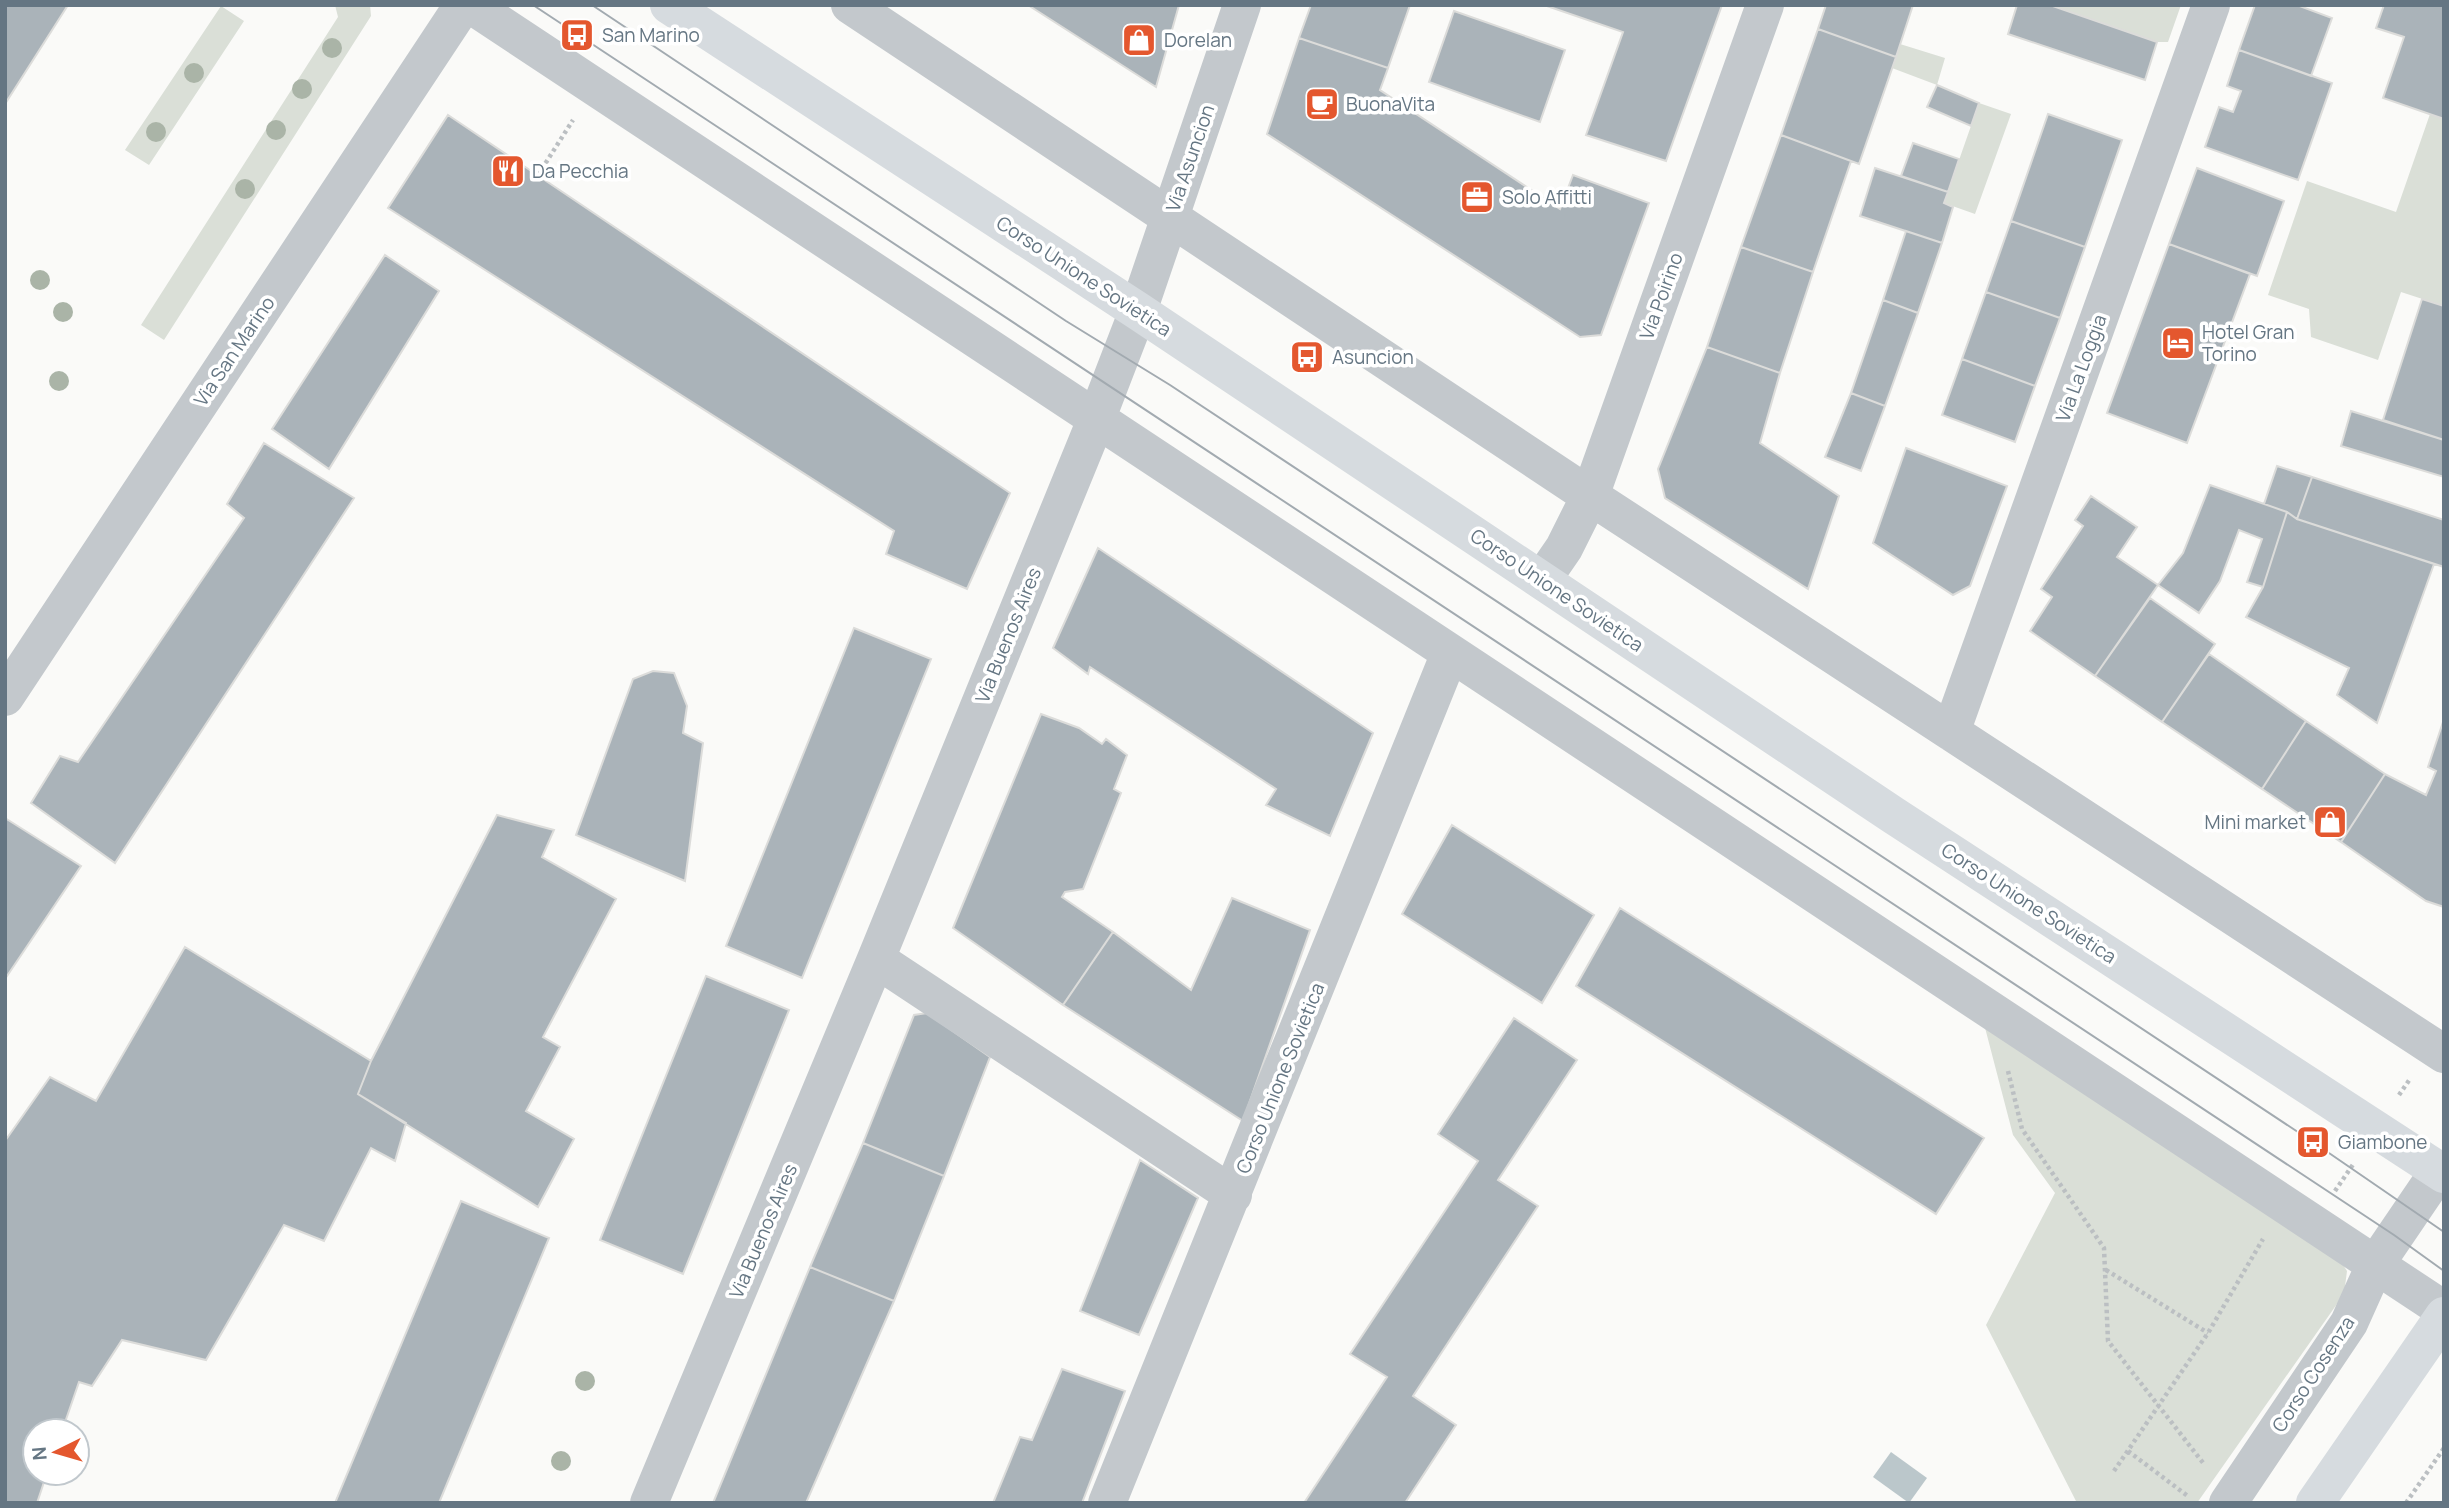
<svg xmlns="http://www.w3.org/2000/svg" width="2449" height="1508" viewBox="0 0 2449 1508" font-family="Manrope,sans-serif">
<rect width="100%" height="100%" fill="#fafaf8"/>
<!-- green -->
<path fill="#dadfd7" d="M335,5h35l1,11 -207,324 -23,-15 197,-308z
M2050,5h131l-13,37h-11z
M221,6l23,15 -95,144 -24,-15z
M1900,44l45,14 -8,27 -45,-17z
M1979,103l32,11 -36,100 -31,-11z
M2430,114l14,5v187l-43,-14 -23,68 -67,-23 -2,-28 -41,-14 39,-114 89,31z
M1983,1020l353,234 11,17 -3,23 -147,209h-120l-91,-178 69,-132 -42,-58z"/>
<!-- water -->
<path fill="#bbc7cb" d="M1891,1452l36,26 -18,25 -36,-26z"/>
<!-- building -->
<path fill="#aab3b9" stroke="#dcdcda" stroke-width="2" d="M5,5h63l-63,99z
M1028,5h151l-23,82z
M1311,5h99l-22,63 -89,-30z
M1544,5h178l-56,156 -80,-26 37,-103z
M1826,5h87l-17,52 -78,-28z
M2017,5h33l107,37 -12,38 -137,-46z
M2255,5h42l35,13 -21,58 -72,-26z
M2384,5h60v114l-61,-21 21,-61 -28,-9z
M1454,11l111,39 -25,72 -111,-40z
M1818,29l78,28 -37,107 -78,-29z
M1299,38l89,30 -8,22 180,119 13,-34 76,28 -48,132 -21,2 -313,-203z
M2239,50l93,33 -34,97 -93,-33 14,-40 14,5 8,-21 -14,-5z
M1937,85l42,18 -8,23 -44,-19z
M2048,114l74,26 -37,107 -74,-26z
M448,115l562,378 -43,96 -81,-35 8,-23 -506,-323z
M1781,135l70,26 -38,111 -72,-25z
M1913,143l46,16 -11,33 -47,-16z
M1875,168l73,24 -4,11 9,4 -11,36 -82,-27z
M2197,168l87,33 -27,75 -88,-32z
M2011,221l74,26 -25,71 -74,-26z
M1906,231l36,12 -24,70 -35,-13z
M2169,244l81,30 -63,169 -80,-30z
M1741,247l72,25 -33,101 -73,-26z
M385,255l54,36 -110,178 -57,-40z
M1986,292l74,26 -25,68 -73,-27z
M2422,299l22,7v134l-61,-20z
M1883,300l35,13 -33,93 -34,-13z
M1707,347l73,26 -20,70 79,53 -31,93 -143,-91 -7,-29z
M1962,359l73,27 -20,56 -73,-27z
M1851,393l34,13 -24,65 -36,-14z
M2351,411l93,29v37l-103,-31z
M264,443l90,55 -239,365 -84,-60 29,-47 18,6 166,-244 -17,-14z
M1906,448l101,38 -37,100 -17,9 -80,-52z
M2277,466l35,11 -15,42 -10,-7 -23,-8z
M2312,477l132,43v47l-147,-48z
M2210,485l77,27 -24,75 -16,-5 15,-43 -23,-9 -19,51 -21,32 -41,-28 25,-32z
M2091,496l46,31 -20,30 41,28 -63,91 -65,-45 22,-34 -11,-8 42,-63 -8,-6z
M2287,512l10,7 137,45 -57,159 -40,-28 12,-27 -103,-51 17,-30z
M1098,548l275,185 -43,103 -64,-31 10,-16 -186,-122 -2,7 -35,-26z
M2150,598l65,46 -53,78 -67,-46z
M854,628l77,31 -129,319 -76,-32z
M2209,654l97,67 -44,68 -100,-67z
M653,671l21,2 13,33 -4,27 20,10 -18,138 -109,-46 57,-156z
M1041,714l38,14 23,16 4,-5 21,16 -13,34 7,4 -38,96 -18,3 -3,5 51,35 -50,73 -110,-77z
M2444,719v188l-18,-6 -85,-59 44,-68 41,21 10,-24 -8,-4z
M2306,721l79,53 -44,68 -79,-53z
M497,815l57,15 -12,27 74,42 -73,138 17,10 -34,64 48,28 -36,68 -180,-113 13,-33z
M5,818l76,48 -76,113z
M1452,825l142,90 -52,88 -140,-89z
M1232,898l78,32 -67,191 -180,-116 50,-73 78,58z
M1620,908l364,230 -48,76 -360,-228z
M185,947l186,114 -13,33 48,29 -11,38 -24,-13 -47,93 -40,-16 -78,135 -84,-20 -30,46 -13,-4 -17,49h-27v42h12l-10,30h-32v-362l45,-64 46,24z
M706,976l83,34 -106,264 -83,-34z
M927,1013l63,44 -46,119 -81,-33 51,-128z
M1514,1018l63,42 -79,120 40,26 -125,190 43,29 -51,78h-101l83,-126 -37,-23 128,-193 -40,-27z
M863,1143l81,33 -50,125 -84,-34z
M1140,1160l58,38 -59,137 -59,-24z
M461,1201l88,37 -98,236 -12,29h-104z
M810,1267l84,34 -88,202h-93z
M1062,1369l63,22 -43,112h-89l27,-66 12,3z"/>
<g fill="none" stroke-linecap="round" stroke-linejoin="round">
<!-- path -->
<path stroke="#bbbfc2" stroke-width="4.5" stroke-dasharray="3.5 3.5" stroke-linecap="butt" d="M538,175l35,-55
M2008,1071l14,58 82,119 4,93 96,123
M2399,1095l11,-16
M2335,1191l19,-28
M2106,1270l102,63
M2128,1451l61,46
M2114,1471l94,-138 55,-94
M2406,1503l38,-55"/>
<!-- street -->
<path stroke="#c3c8cc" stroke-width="38" d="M471,5l1973,1305
M850,5l740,491 854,558
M1542,580l22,-32 26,-52 175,-491
M5,697l458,-692
M1951,732l260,-727
M876,959l357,236
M649,1503l227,-544 220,-539 42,-109 104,-306
M1107,1503l343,-850
M2228,1503l121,-180 26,-58 64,-94"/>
<!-- secondary -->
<path stroke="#d6dbdf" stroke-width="38" d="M669,5l469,306 755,504 551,359"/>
<!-- primary -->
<path stroke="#d6dbdf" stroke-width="38" d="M2315,1503l129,-187"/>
<!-- tram -->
<path stroke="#a2aab0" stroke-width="2" d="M533,5l1861,1230 50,36
M592,5l474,316 104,64 1143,757 131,90"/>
</g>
<!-- trees -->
<g fill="#aab4a7">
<circle cx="332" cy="48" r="10"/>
<circle cx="194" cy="73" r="10"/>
<circle cx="302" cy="89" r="10"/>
<circle cx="276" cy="130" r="10"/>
<circle cx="156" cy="132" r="10"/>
<circle cx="245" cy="189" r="10"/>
<circle cx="40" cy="280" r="10"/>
<circle cx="63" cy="312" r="10"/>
<circle cx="59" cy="381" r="10"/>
<circle cx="585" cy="1381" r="10"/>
<circle cx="561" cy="1461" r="10"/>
</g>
<!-- icons -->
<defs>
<g id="bus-square" transform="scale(1.75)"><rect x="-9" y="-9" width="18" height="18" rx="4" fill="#e4572e" stroke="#fff"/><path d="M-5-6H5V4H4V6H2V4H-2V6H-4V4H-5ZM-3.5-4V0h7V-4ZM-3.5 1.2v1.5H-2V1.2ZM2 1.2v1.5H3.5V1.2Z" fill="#fff"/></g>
<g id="shop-square" transform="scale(1.75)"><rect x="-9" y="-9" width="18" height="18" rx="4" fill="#e4572e" stroke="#fff"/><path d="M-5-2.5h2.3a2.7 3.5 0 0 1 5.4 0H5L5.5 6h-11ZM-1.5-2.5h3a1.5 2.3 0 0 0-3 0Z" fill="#fff"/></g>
<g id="cafe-square" transform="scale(1.75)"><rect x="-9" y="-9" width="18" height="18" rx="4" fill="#e4572e" stroke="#fff"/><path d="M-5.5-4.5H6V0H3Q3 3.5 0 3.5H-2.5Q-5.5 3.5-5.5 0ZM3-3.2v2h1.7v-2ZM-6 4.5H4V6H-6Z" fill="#fff"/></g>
<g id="restaurant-square" transform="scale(1.75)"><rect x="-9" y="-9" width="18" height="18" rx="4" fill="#e4572e" stroke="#fff"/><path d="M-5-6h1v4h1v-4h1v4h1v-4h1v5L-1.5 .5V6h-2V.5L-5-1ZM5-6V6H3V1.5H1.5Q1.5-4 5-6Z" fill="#fff"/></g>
<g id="office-square" transform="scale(1.75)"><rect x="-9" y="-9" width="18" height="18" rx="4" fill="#e4572e" stroke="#fff"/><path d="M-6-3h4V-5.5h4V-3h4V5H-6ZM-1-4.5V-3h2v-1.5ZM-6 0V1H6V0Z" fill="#fff"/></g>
<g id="hotel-square" transform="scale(1.75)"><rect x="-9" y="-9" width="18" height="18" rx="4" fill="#e4572e" stroke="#fff"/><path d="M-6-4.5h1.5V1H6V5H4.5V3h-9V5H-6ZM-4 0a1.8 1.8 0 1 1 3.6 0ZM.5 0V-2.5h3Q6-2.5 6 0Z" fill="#fff"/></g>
</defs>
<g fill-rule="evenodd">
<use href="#bus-square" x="577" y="35"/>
<use href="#shop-square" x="1139" y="40"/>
<use href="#cafe-square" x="1322" y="104"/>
<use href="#restaurant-square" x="508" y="171"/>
<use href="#office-square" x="1477" y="197"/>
<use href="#hotel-square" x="2178" y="343"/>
<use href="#bus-square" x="1307" y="357"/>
<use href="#shop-square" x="2330" y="822"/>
<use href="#bus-square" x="2313" y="1142"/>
</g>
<g text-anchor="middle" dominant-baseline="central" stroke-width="7" stroke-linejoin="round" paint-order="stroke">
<!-- poi labels -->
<g font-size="19" fill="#657683" stroke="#fff" text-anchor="start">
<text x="602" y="35">San Marino</text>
<text x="1164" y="40">Dorelan</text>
<text x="1346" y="104">BuonaVita</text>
<text x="532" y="171">Da Pecchia</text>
<text x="1502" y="197">Solo Affitti</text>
<text x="2202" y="332">Hotel Gran<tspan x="2202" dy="22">Torino</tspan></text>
<text x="1332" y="357">Asuncion</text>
<text x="2306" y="822" text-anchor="end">Mini market</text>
<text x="2338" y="1142">Giambone</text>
</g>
<!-- street labels -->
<g font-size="19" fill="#657683" stroke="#fff">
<text transform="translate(1190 158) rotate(-71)">Via Asuncion</text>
<text transform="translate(1084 276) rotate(33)">Corso Unione Sovietica</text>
<text transform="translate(1661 296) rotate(-70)">Via Poirino</text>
<text transform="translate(234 351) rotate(-56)">Via San Marino</text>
<text transform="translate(2081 368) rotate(-70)">Via La Loggia</text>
<text transform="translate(1557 590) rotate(34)">Corso Unione Sovietica</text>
<text transform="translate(1008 635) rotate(-68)">Via Buenos Aires</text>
<text transform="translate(2029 903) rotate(33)">Corso Unione Sovietica</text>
<text transform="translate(1280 1078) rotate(-68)">Corso Unione Sovietica</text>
<text transform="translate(763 1231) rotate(-67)">Via Buenos Aires</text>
<text transform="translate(2313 1374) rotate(-57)">Corso Cosenza</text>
</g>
</g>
<!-- border -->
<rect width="2449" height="1508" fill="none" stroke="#657683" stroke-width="14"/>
<!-- north arrow -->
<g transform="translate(56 1452) rotate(265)"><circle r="33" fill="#ffffff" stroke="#c1c8cd" stroke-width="2"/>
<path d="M0-5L12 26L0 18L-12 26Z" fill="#e4572e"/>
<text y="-10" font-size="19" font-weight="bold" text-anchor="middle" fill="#657683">N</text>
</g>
</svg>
